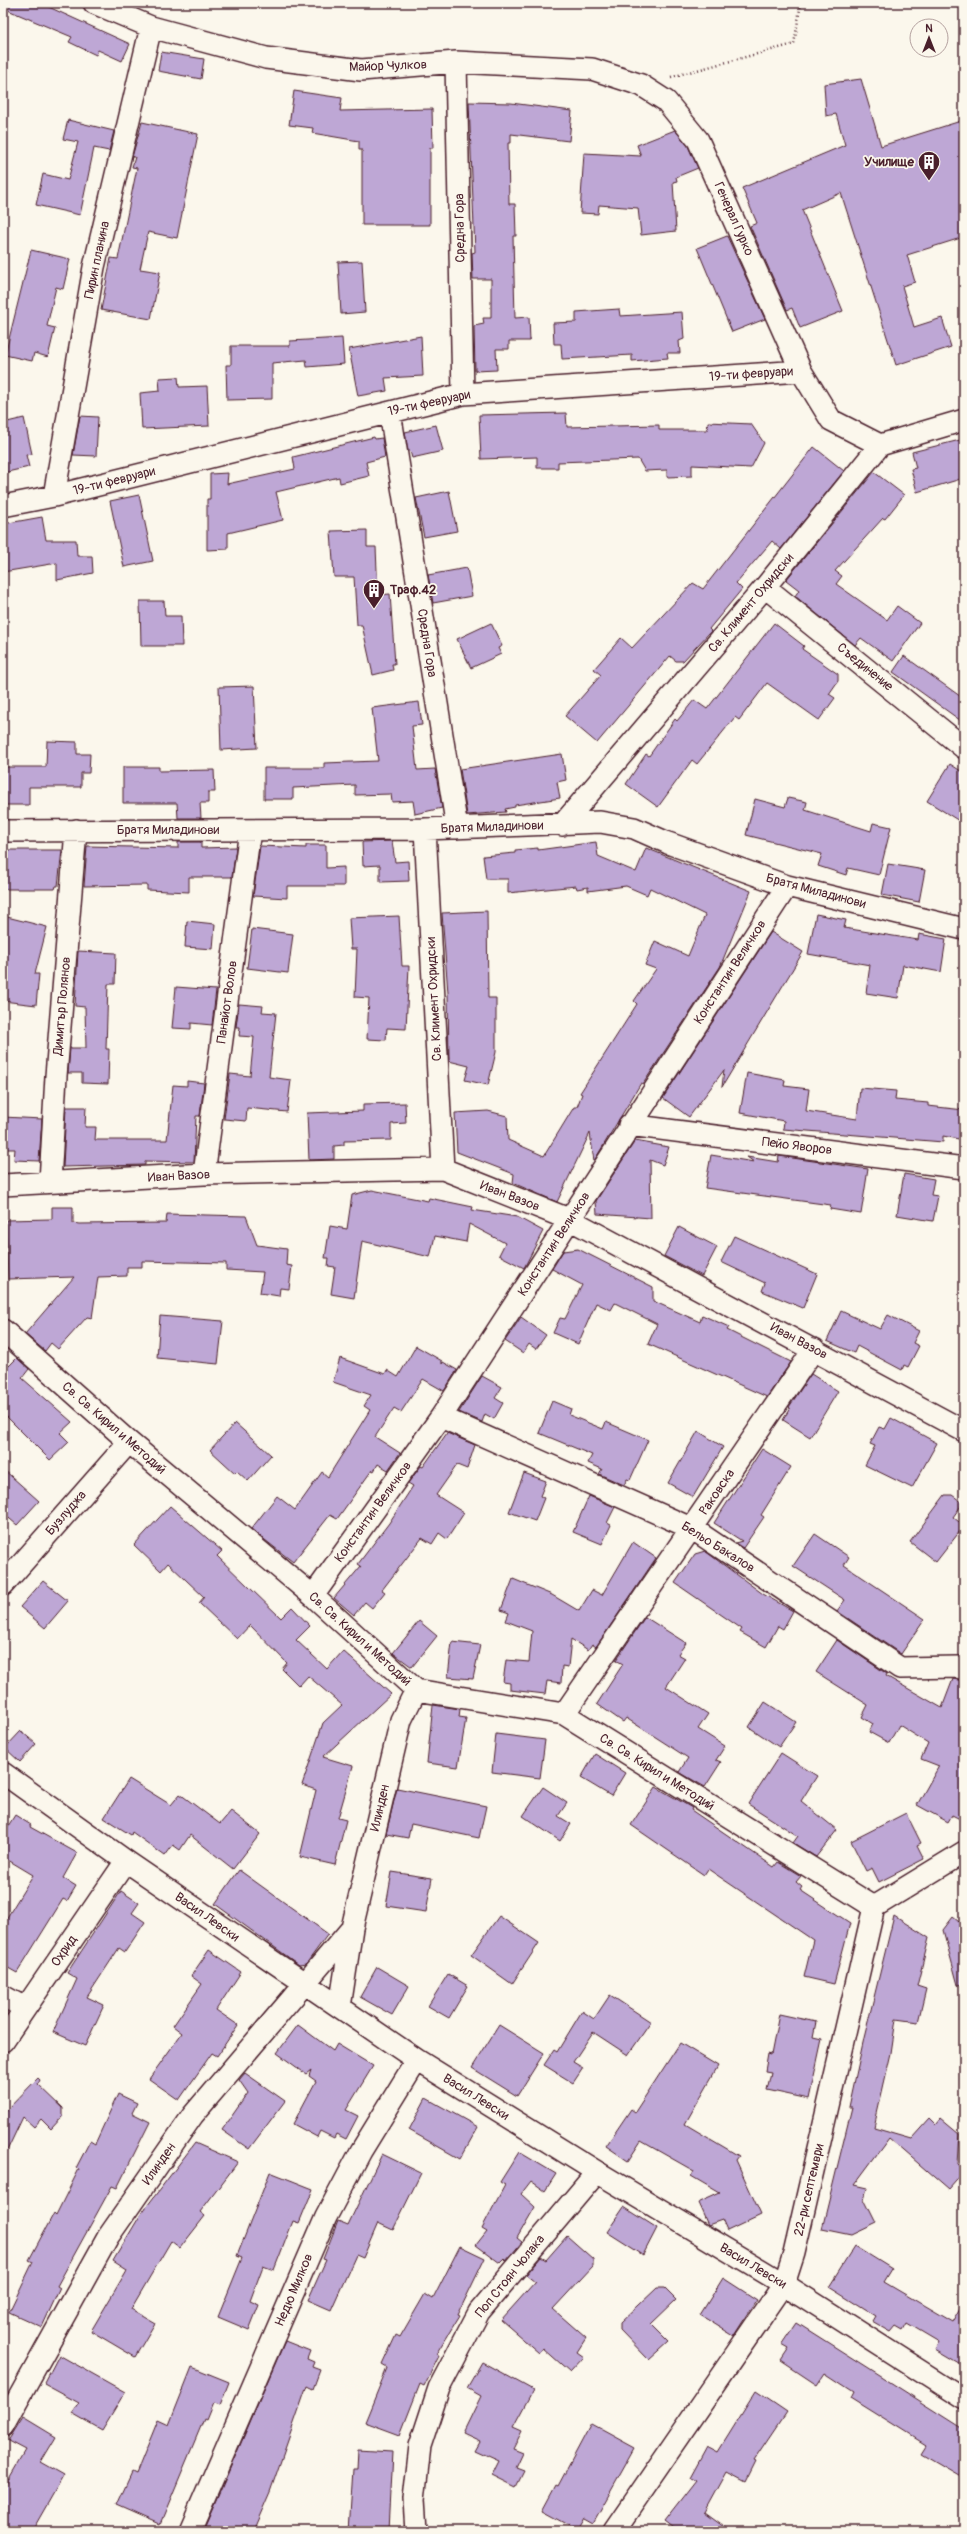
<svg xmlns="http://www.w3.org/2000/svg" width="967" height="2534" viewBox="0 0 967 2534" font-family="Pangolin,sans-serif">
<rect width="100%" height="100%" fill="#fbf7ec"/>
<filter id="ink" filterUnits="userSpaceOnUse"><feTurbulence type="fractalNoise" baseFrequency=".025" numOctaves="2"/><feDisplacementMap in="SourceGraphic" scale="8" xChannelSelector="R" yChannelSelector="G"/><feConvolveMatrix kernelMatrix="1 2 1 2 8 2 1 2 1" color-interpolation-filters="sRGB"/></filter>
<g filter="url(#ink)">
<!-- building -->
<path fill="#bea7d5" stroke="#4a1f2b" d="M3,3h37l90,41 -8,17 -24,-11 -2,5 -27,-13 3,-5 -69,-29z
M161,52l43,7 -3,20 -43,-8z
M861,79l20,67 83,-26v117l-57,18 8,27 -13,4 12,41 28,-9 9,29 -55,18 -55,-172 -39,17 41,101 -43,17 -8,-20 -5,2 -37,-84 7,-3 -15,-35 103,-43 -9,-31 -10,2 -2,-32z
M294,91l48,7 -2,13 92,-2 1,39h-3v77h-68v-75h-3v-9l-47,-8 1,-5 -24,-3z
M469,102l42,1 61,8 -3,30 -58,-7v9h-3l1,61h6l1,32h-3l2,82 14,-1 1,24h-21v8h-13l1,21 -22,1 -1,-45 10,-2 -1,-6h8v-39h-18l-1,-26 3,-1z
M68,120l46,11 -5,20 -15,-3 -14,67 -44,-10 7,-31 25,6 10,-38 -15,-3z
M142,122l56,12 -21,104 -29,-6 -8,37 20,3 -9,47 -50,-9 10,-52 7,1 19,-91 -5,-1 3,-10h-3z
M675,130l13,16 10,22 -22,9 1,4 -4,1 3,49 -35,4 -3,-27 -39,-3 -1,9 -18,-1 4,-60 57,3 -4,-11z
M727,236l38,83 -33,13 -35,-84z
M31,250l39,9 -7,30 -7,-2 -9,39 8,2 -7,29 -14,-4 -2,8 -27,-6z
M362,261l3,51 -24,2 -3,-52z
M619,309l1,7 62,-4 2,27 -5,2 1,12h-13l1,5 -36,3v-6l-70,4 -1,-15h-7l-1,-21 23,-1v-10z
M421,336l2,40 -38,2 2,13 -29,5 -9,-47z
M342,338l2,26 -37,3 -1,-7 -34,3v36l-45,1 -1,-35h5v-19h59v-5z
M178,377l1,10 28,-1 2,40 -67,3 -2,-36 20,-2 -1,-13z
M566,413l1,14 92,-2v5h48l1,-8 43,2 13,19 -13,25 -59,-3v11l-25,1v-7l-22,1 -7,-12 -80,3v6h-21v-11l-56,2 -2,-44z
M80,416l18,1 -2,39 -23,-1z
M24,418l8,36 -6,1 3,12 -26,6v-50z
M436,425l7,26 -31,7 -2,-7h-2l-3,-19z
M374,437l1,2 7,-1 3,19 -19,5 3,14 -29,7 -1,-6 -63,15 7,28 -55,13v16l-21,1v-51h3v-25l18,-1 -1,11 68,-15 -2,-12z
M964,439v39l-47,14 -6,-23 5,-1 -4,-16z
M814,447l30,24 -63,78 -9,-8 -36,42 6,6 -33,40 2,2 -28,30h-7l-6,-5 -73,87 -32,-27 36,-41 -7,-6 27,-31 11,10 61,-65 10,6z
M874,472l30,23 -19,24 -2,-1 -48,53 7,5 -6,8 51,36 10,-14 23,17 -27,38 -32,-23 -6,7 -60,-49 4,-6 -13,-10z
M449,491l8,40 -33,6 -8,-39z
M139,495l14,66 -29,6 -14,-66z
M42,517l4,23h30l1,16h15l1,17 -36,7v-17l-54,9v-48z
M367,530v17h9l2,48 12,-1 5,70h-3l1,6 -20,5 -11,-50h-5l-3,-48h-20l-3,-46z
M467,568l5,28 -39,7 -5,-28z
M140,601h24l1,15h16l1,30h-41z
M491,623l11,23 -4,2 3,6 -30,14 -14,-29z
M774,623l30,23 -2,3 36,25v7l-9,13 6,4 -16,22 -52,-37 -28,37 -4,-3 -38,47 -5,-4 -34,47 -32,-23 20,-30 3,2 26,-37 2,2 17,-21 13,9z
M904,656l60,43v24l-71,-51z
M254,686l3,62 -36,2 -2,-63z
M419,702l3,23 -10,1 5,44 18,-1 7,39 -27,6 -2,-13 -21,1 -1,-8 -36,1v-10l-62,3v11h-29v-31h60v-5l54,-2 -6,-53z
M47,741l30,1v12h13l-1,19h-8v14h-52v18h-26v-38h43z
M562,754l4,26 -9,2 3,16 -45,7v2l-10,2 1,3 -39,3 -7,-46z
M950,764l14,9v51l-37,-23z
M123,767h36v4l55,-1 1,22h-7v11h-8l1,15h-23l-1,-15h-54z
M788,798l19,4 -2,8 66,21 2,-8 18,4 -12,48 -31,-7 -2,7 -28,-9 4,-12 -76,-19 9,-36 30,8z
M392,841l3,21 13,-1 1,20 -29,1v-17l-17,1 -1,-24z
M178,842h23v6l35,-1 -4,30h-43v15l-42,-2v-5l-63,1 3,-40 91,2z
M596,842l2,14 38,16 10,-24 105,43 -31,76 -77,117 -2,-1 -47,78 -4,-28 -33,69 -44,-19 1,-9 -57,-22 -2,-39 33,-2 19,5 1,24 36,16 30,-49h3l5,-13 -2,-1 57,-89 -3,-3 22,-32 -11,-4 10,-24 33,15 17,-41 -55,-27 -3,7 -21,-9 -38,5v-4l-11,2 -1,-3 -68,7v-14h-22l-3,-23 32,-3v-3l23,-2v2z
M306,845h20v23l18,-1v19h-57v12l-34,-2 7,-50 46,2z
M3,850h59l-4,36h-2l-1,3h-52z
M888,864l37,6 -6,32 -37,-7z
M487,911l1,87h8v54l-8,33 -23,-5 4,-14 -20,-5 -1,-68 -6,-80z
M816,914l30,6 -2,8 74,12 1,-6 27,5 -5,33 -38,-7 -5,33 -32,-5 4,-28 -62,-11z
M3,916l44,11 -12,47h4l-3,31 -33,-4z
M399,916l3,50h7l-3,63 -19,-1 -1,12 -19,-1 2,-41 -14,-1 2,-48h-6l-2,-31z
M187,921l28,3 -2,25 -28,-2z
M252,929l41,5 -5,39 -41,-5z
M771,932l32,20 -81,135 2,-17 -35,47 -26,-19z
M78,951l38,2 -1,31h-7l-2,65h3l-1,35 -26,-1v-10h-14l2,-25h16l-1,-41 -10,-1z
M176,987l40,3 -4,35 -21,-2v6l-19,-1z
M239,1004l24,2 -1,6 14,1 -7,64 22,3 -4,32 -40,-4 -1,13 -22,-2 6,-45 20,2 4,-39 -15,-1 1,-9h-4z
M747,1073l38,7 -1,6 25,3 -3,22 51,8 3,-31 36,3 -1,9 33,3v3l36,4v30l-21,-4v6l-160,-13 1,-8 -44,-8z
M187,1081l17,2 -4,33h-4l-2,46 -49,-1v4l-82,2 3,-60h20l-1,20h11l-1,13h72l6,-55 14,1z
M405,1103l1,20 -15,1v16l-47,1v4l-10,1v13l-25,1 -2,-47 56,-2v-7z
M3,1117l39,2 -3,42 -25,-1 1,-11h-12z
M635,1141l34,6 -6,18 -13,-5 1,58 -54,-4 -1,-13z
M711,1155l43,7 -7,-5 31,5 1,-6 89,13 -7,45 -31,-5 1,-4 -126,-17z
M904,1174l30,5 -3,16 7,1 -5,25 -36,-6z
M372,1190l56,11 1,-3 44,9 -1,3 45,7 26,14 -19,37 -25,-13 6,-12 -36,-19 -3,18 -31,-6 -5,21 -68,-16 -8,57 -23,-4 4,-27 -7,-1 1,-8h-4l5,-32 17,3 5,-34z
M52,1207h21v16l6,1 87,-1 1,-9 79,2 11,29 30,4 -1,16 6,1 -3,23 -9,-1 -1,8 -19,-3 3,-21 -37,-2v-7l-84,-2v6h-15v9l-29,1 -6,41 -5,-1 -29,32 -7,-6 -6,8 -20,-17 49,-57 -66,2 -2,-59 46,-1z
M679,1227l38,20 -15,29 -38,-20z
M734,1236l83,38 -14,34 -41,-17 3,-8 -44,-21z
M578,1249l75,38v14l47,21 2,-7 27,12 -2,3 64,32 -24,35 -119,-53 9,-20 -42,-21 -4,7 -15,-7 -18,41 -25,-11 7,-15 5,1 17,-34 -30,-16 11,-18z
M841,1311l39,18 8,-14 31,16 -6,12 6,3 -11,21 -4,-2 -2,5 -45,-24 -3,7 -27,-12z
M160,1316l63,5 -5,43 -61,-6z
M521,1317l25,18 -10,14 -7,-5 -6,9 -18,-12z
M416,1346l26,15v3l1,-2 14,8 -13,21 -21,-12 -22,33 -7,-4 -19,29 25,16 -12,17 -10,-6 -4,7 -2,-1 -35,49 -7,-4 -37,47 -42,-33 26,-33 18,14 27,-38 6,5 42,-67 -6,-4 7,-11 -38,-13 7,-24 45,16 2,-4 11,7z
M17,1358l12,11 -7,9 50,44 -12,11 9,9 -19,18 -47,-47v-53l6,6z
M811,1374l27,17 -28,46 -27,-17 7,-12 -1,-1z
M482,1376l20,11 -7,11 8,5 -9,16 -9,-5 -3,8 -23,-10z
M552,1401l19,8 -2,6 34,14 3,-7 42,18 -18,40 -3,-1 -3,6 -25,-11 3,-5 -14,-6 4,-8 -53,-22z
M891,1418l46,25 -25,45 -47,-23 10,-19 -5,-2 9,-17 6,2z
M235,1423l36,32 -23,26 -11,-10 -2,2 -25,-23z
M698,1431l25,16 -30,50 -25,-14z
M447,1433l28,12 -8,24 -10,-4 -21,30 28,18 -17,26 -8,-6 -7,11 -10,-6 -40,52 3,2 -13,16 -7,-6 -11,13 -20,-17 27,-32 -3,-2 31,-41 24,-37 -5,-3 13,-17 2,1z
M762,1449l29,18 -30,48 3,2 -21,31 -8,-5 7,-2 -28,-18z
M3,1469l36,32 -22,24 -14,-12z
M524,1473l22,8 -6,15 4,2 -9,23 -26,-9z
M945,1495h7l11,8 -10,14 11,9 -28,36 -26,-20z
M589,1496l26,11 -8,16 4,2 -9,19 -29,-12z
M170,1506l52,45 -5,5 64,62 11,-11 18,19 -14,14 31,29 16,-18 48,43 -68,63 30,9 -15,52 8,2 -11,45 -35,-8 16,-67 -14,-5 21,-62 19,-18 -34,-29 -9,10 -17,-17 5,-6 -37,-38 -13,14 -38,-36 5,-6 -36,-34 -7,8 -27,-26z
M815,1534l34,23 -5,8 81,54 -24,35 -64,-43 8,-11 -52,-34z
M633,1542l23,16 -60,89 -4,-3 -4,6 -17,-11 -3,28 -6,-1 -1,17 -14,-2 -2,13 -35,-4v-7l-7,-1 3,-22 23,2 3,-31 -26,-10 3,-8 -8,-3 12,-31 39,16 27,16 13,-21 10,5z
M705,1551l58,43 30,17 -10,18 -5,-3 -12,21 -26,-15 2,-3 -67,-46 20,-29z
M43,1581l25,20 -23,27 -25,-21z
M645,1617l41,26 -8,11 7,4 -19,29 42,27 -10,15 27,17 -9,14 5,2 -16,25 -26,-15 9,-14 -62,-40 -3,4 -26,-18 26,-40 -7,-4z
M419,1621l18,15 -25,31 -19,-14z
M837,1640l50,34 -1,2 56,32 11,-29 11,2v140l-12,-6 -4,7 -31,-17 22,-39 -18,-7 7,-16 -29,-18 -10,18 -20,-11 4,-8 -11,-7 6,-12 -52,-33z
M452,1642l28,3 -7,34 -25,-2z
M765,1702l31,20 -17,25 -30,-20z
M433,1705l27,4 -1,8 7,1 -8,49 -31,-4z
M21,1731l15,13 -16,18 -15,-14z
M496,1734l49,6 -5,38 -48,-6z
M781,1753l36,23 -16,25 36,29 -21,27 -23,-14 5,-7 -50,-32z
M595,1754l30,19 -14,23 -30,-18z
M129,1779l42,26 9,-11 40,30 11,-13 29,23 -27,35 -43,-34 -10,15 -7,-5 -8,11 -33,-24 -1,3 -27,-17z
M543,1787l24,16 -9,13 13,8 -11,17 -37,-25z
M656,1787l36,21 -1,2 83,57 4,-5 23,14 -5,6 6,5 -2,3 50,33 -16,61 -30,-7 9,-37 -105,-71 -4,6 -73,-50z
M397,1788l89,18 -7,32 -68,-14 -3,14 -22,-4z
M906,1813l15,30 -4,2 7,14 -45,23 -7,-14 -6,3 -15,-30z
M15,1815l16,10 -1,2 47,26 -14,25 13,8 -9,15 -4,-2 -46,74 -14,-8v-41l30,-49 -30,-18v-23z
M239,1870l89,64 -22,30 -7,1 -84,-61z
M392,1872l40,6 -6,34 -40,-6z
M121,1891l18,12 -7,10 13,9 -20,30 -6,-4 -32,49 17,8 -19,41 -32,-14 24,-53 -10,-6z
M499,1916l40,27 -27,41 -41,-29z
M894,1916l35,22 -12,48 9,3 -8,33 -22,-3 -5,34 -17,74 38,11 17,-19 6,6 6,-7 18,15 -2,31 7,6v3l-15,17 -60,-52 -35,47 13,3 -3,11 12,24 -25,12 -29,-6 30,-122h-3l15,-69z
M953,1917l11,9v58l-6,1 -15,-55z
M209,1950l32,22 -25,38 22,15 -21,31 -5,-3 -33,47 -30,-21 33,-46 -9,-7 29,-42 -11,-8z
M377,1967l32,19 -17,29 -32,-18z
M448,1974l20,12 -19,32 -21,-12z
M610,1995l41,27 -23,33 -35,-23 -20,30 10,6 -10,15 -29,-18 10,-15 3,2 25,-41 12,8z
M779,2014l37,8 -3,15 9,2 -13,60 -42,-9 4,-18 -6,-1 3,-17 3,1z
M298,2025l35,26 4,-7 36,22 -27,44 12,6 -12,23 -10,-5 -2,4 -14,-7 -3,6 -24,-13 23,-43 -7,-5 2,-6 -5,4 -29,-21z
M499,2025l45,28 -27,43 -45,-28z
M680,2043l38,23 -33,58 54,32 -3,4 25,55 -34,16 -5,-11 -14,5 -10,-22 22,-10 -29,-17 3,-5 -53,-30 -13,20 -22,-15 25,-37 4,3z
M245,2073l40,28 -36,48 -27,-19 26,-37 -9,-13z
M38,2078l2,2 -2,4 25,24v8l-12,13 -10,-10 -7,8 -11,-10 -20,42v-45z
M118,2094l19,9 -5,10 18,9 -33,66 -5,-2 -55,100 3,2 -18,39 -33,-15 24,-50 -4,-2 25,-47 2,2 23,-46 -3,-1 14,-27 5,3z
M426,2098l52,29 -18,32 -51,-29z
M195,2143l43,19 -38,50 5,4 -25,32 -9,-7 -40,68 24,14 -20,34 -44,-26 36,-61 -14,-9 28,-47z
M519,2152l37,22 -11,17 -14,-10 -10,13 14,13 -18,31 5,4 -16,19 -2,-2 -4,4 -24,-18 11,-14 -5,-3 23,-43 -5,-3z
M382,2154l39,19 -28,57 -15,-7 -15,35 -7,-3 -25,55 -23,-10 18,-40 -3,-1 15,-38 10,4z
M270,2172l43,17 -14,34 -6,-2 -19,49 -11,-4 -13,35 9,4 -10,25 -31,-13 24,-59 -5,-2z
M624,2207l33,21 -14,27 -36,-23z
M567,2236l26,23v7l-40,43 33,29 -9,14 7,5 -14,15 -27,-24 -4,5 -38,-33 34,-38 -9,-7 15,-18 5,3z
M460,2246l25,12 -27,56 2,1 -24,39 3,2 -15,30 -4,-2 -20,51 -35,-13 22,-54 -5,-3 14,-30 4,2 25,-43 8,5z
M855,2246l37,23 -8,13 68,40 12,-21v65l-29,-17 4,-7 -32,-19 -4,7 -7,-4 -5,6 -19,-11 3,-5 -46,-29z
M723,2278l34,22 -23,36 -34,-21z
M657,2288h7l12,12 -25,24 18,18 -20,18 -29,-30v-7z
M797,2323l167,106v49l-43,-25 5,-8 -75,-47 3,-6 -29,-19 -8,12 -36,-24 8,-12 -7,-4z
M285,2341l25,10 -3,8 7,3 -2,5 8,3 -7,19 -6,-3 -37,106 -17,39h-50z
M59,2355l66,37 -23,38 -30,-17 7,-10 -35,-19z
M482,2362l51,28 -20,37 9,4 -9,18 10,4 -7,15 8,3 -8,16 -24,-12 7,-14 -24,-11 5,-9 -17,-8 18,-37 -14,-8z
M192,2367l37,15 -9,23 -7,-2 -7,17 -2,-1 -44,105 -43,-19 15,-33 4,2 22,-54 11,5z
M756,2391l31,21 -33,49 2,1 -10,20 -19,-10 -22,40 26,19h-54l-13,-10 32,-41 -6,-3 17,-31 11,6z
M23,2417l33,20 -15,25 23,13 -32,56h-29v-43l22,-38 -17,-9z
M591,2424l44,24 -42,75 -9,-5 -7,12 -35,-19 14,-26 2,1z
M358,2450l34,2 -4,79h-39l4,-62h4z"/>
<g fill="none" stroke-linecap="round" stroke-linejoin="round">
<!-- minor casing -->
<g stroke="#4a1f2b" stroke-width="24">
<path id="minor" d="M94,3l57,24 115,31 95,12 95,-8 136,7 49,16 25,16 32,39 103,231
M456,62l7,332
M390,412l67,416
M54,496l40,-229 57,-240
M3,506l51,-10 409,-102 338,-23 30,49 49,25
M765,587l199,161
M562,825l203,-238 115,-142 84,-25
M425,829l18,340
M3,831l422,-2 175,-7 34,6 34,15 119,43 177,43
M629,1125l335,43
M204,1174l46,-344
M50,1182l6,-106 20,-246
M3,1185l201,-11 239,-5 128,51 393,211
M3,1330l126,112 184,154 103,94 148,24 310,193
M441,1417l252,112 207,139 58,-1 6,2
M3,1585l126,-143
M313,1596l128,-179 346,-531
M564,1714l250,-365
M3,1773l123,88 291,199 180,112 187,112 180,115
M3,1996l22,12
M340,2007l12,-79 49,-208 15,-30
M3,2041l123,-180
M3,2426l105,-189 85,-122 159,-187
M190,2531l136,-314 35,-66 56,-91
M416,2531l-2,-32 6,-53 19,-58 40,-76 118,-140
M614,2531l170,-247 10,-31 80,-346 90,-55"/>
</g>
<!-- path -->
<path stroke="#4a1f2b" stroke-width="2.5" stroke-dasharray="1 3" stroke-linecap="butt" d="M671,77l123,-33 7,-41"/>
<!-- minor -->
<use href="#minor" stroke="#fbf7ec" stroke-width="21"/>
</g>
</g>
<!-- icons -->
<defs>
<g id="building-pin" transform="scale(1.15)"><path d="M0 17L-7.5 6A9.5 9.5 0 1 1 7.5 6Z" fill="#4a1f2b" stroke="#fbf7ec"/><path d="M-4-6H4V6H1V3H-1V6H-4ZM-2.5-4.3h1.7v1.8h-1.7ZM.8-4.3h1.7v1.8H.8ZM-2.5-1h1.7V.8h-1.7ZM.8-1h1.7V.8H.8Z" fill="#fff"/></g>
</defs>
<g fill-rule="evenodd">
<use href="#building-pin" x="929" y="162"/>
<use href="#building-pin" x="374" y="590"/>
</g>
<g text-anchor="middle" dominant-baseline="central" stroke-width="3.5" stroke-linejoin="round" paint-order="stroke">
<!-- street labels -->
<g font-size="13" fill="#4a1f2b" stroke="#fbf7ec">
<text transform="translate(388 66) rotate(-2)">Майор Чулков</text>
<text transform="translate(734 219) rotate(66)">Генерал Гурко</text>
<text transform="translate(460 228) rotate(-91)">Средна Гора</text>
<text transform="translate(97 260) rotate(-78)">Пирин планина</text>
<text transform="translate(751 374) rotate(-4)">19-ти февруари</text>
<text transform="translate(429 403) rotate(-12)">19-ти февруари</text>
<text transform="translate(114 481) rotate(-14)">19-ти февруари</text>
<text transform="translate(751 603) rotate(-50)">Св. Климент Охридски</text>
<text transform="translate(427 643) rotate(81)">Средна Гора</text>
<text transform="translate(865 667) rotate(39)">Съединение</text>
<text transform="translate(492 827) rotate(-2)">Братя Миладинови</text>
<text x="168" y="830">Братя Миладинови</text>
<text transform="translate(816 891) rotate(15)">Братя Миладинови</text>
<text transform="translate(730 972) rotate(-57)">Константин Величков</text>
<text transform="translate(434 999) rotate(-93)">Св. Климент Охридски</text>
<text transform="translate(227 1002) rotate(-82)">Панайот Волов</text>
<text transform="translate(62 1006) rotate(-85)">Димитър Полянов</text>
<text transform="translate(797 1146) rotate(7)">Пейо Яворов</text>
<text transform="translate(179 1176) rotate(-3)">Иван Вазов</text>
<text transform="translate(510 1196) rotate(21)">Иван Вазов</text>
<text transform="translate(554 1244) rotate(-57)">Константин Величков</text>
<text transform="translate(799 1341) rotate(28)">Иван Вазов</text>
<text transform="translate(114 1428) rotate(41)">Св. Св. Кирил и Методий</text>
<text transform="translate(717 1492) rotate(-56)">Раковска</text>
<text transform="translate(373 1512) rotate(-54)">Константин Величков</text>
<text transform="translate(66 1513) rotate(-49)">Бузлуджа</text>
<text transform="translate(718 1547) rotate(32)">Бельо Бакалов</text>
<text transform="translate(360 1639) rotate(42)">Св. Св. Кирил и Методий</text>
<text transform="translate(657 1772) rotate(32)">Св. Св. Кирил и Методий</text>
<text transform="translate(380 1808) rotate(-77)">Илинден</text>
<text transform="translate(207 1917) rotate(35)">Васил Левски</text>
<text transform="translate(64 1951) rotate(-55)">Охрид</text>
<text transform="translate(476 2097) rotate(32)">Васил Левски</text>
<text transform="translate(159 2164) rotate(-55)">Илинден</text>
<text transform="translate(809 2190) rotate(-77)">22-ри септември</text>
<text transform="translate(753 2266) rotate(31)">Васил Левски</text>
<text transform="translate(510 2276) rotate(-51)">Поп Стоян Чолака</text>
<text transform="translate(294 2290) rotate(-67)">Недю Милков</text>
</g>
<!-- poi labels -->
<g font-size="13" font-weight="bold" fill="#4a1f2b" stroke="#fbf7ec" text-anchor="end">
<text x="914" y="162">Училище</text>
<text x="390" y="590" text-anchor="start">Траф.42</text>
</g>
</g>
<!-- margin -->
<rect width="967" height="2534" fill="none" stroke="#fbf7ec" stroke-width="16"/>
<rect x="8" y="8" width="951" height="2518" fill="none" stroke="#4a1f2b" stroke-width="1.5" filter="url(#ink)"/>
<!-- north arrow -->
<g transform="translate(929 38)"><circle r="19" fill="#fbf7ec" stroke="#b4a19f"/>
<path d="M0-3L7 15L0 10L-7 15Z" fill="#4a1f2b"/>
<text y="-6" font-size="11" font-weight="bold" text-anchor="middle" fill="#4a1f2b">N</text>
</g>
</svg>
